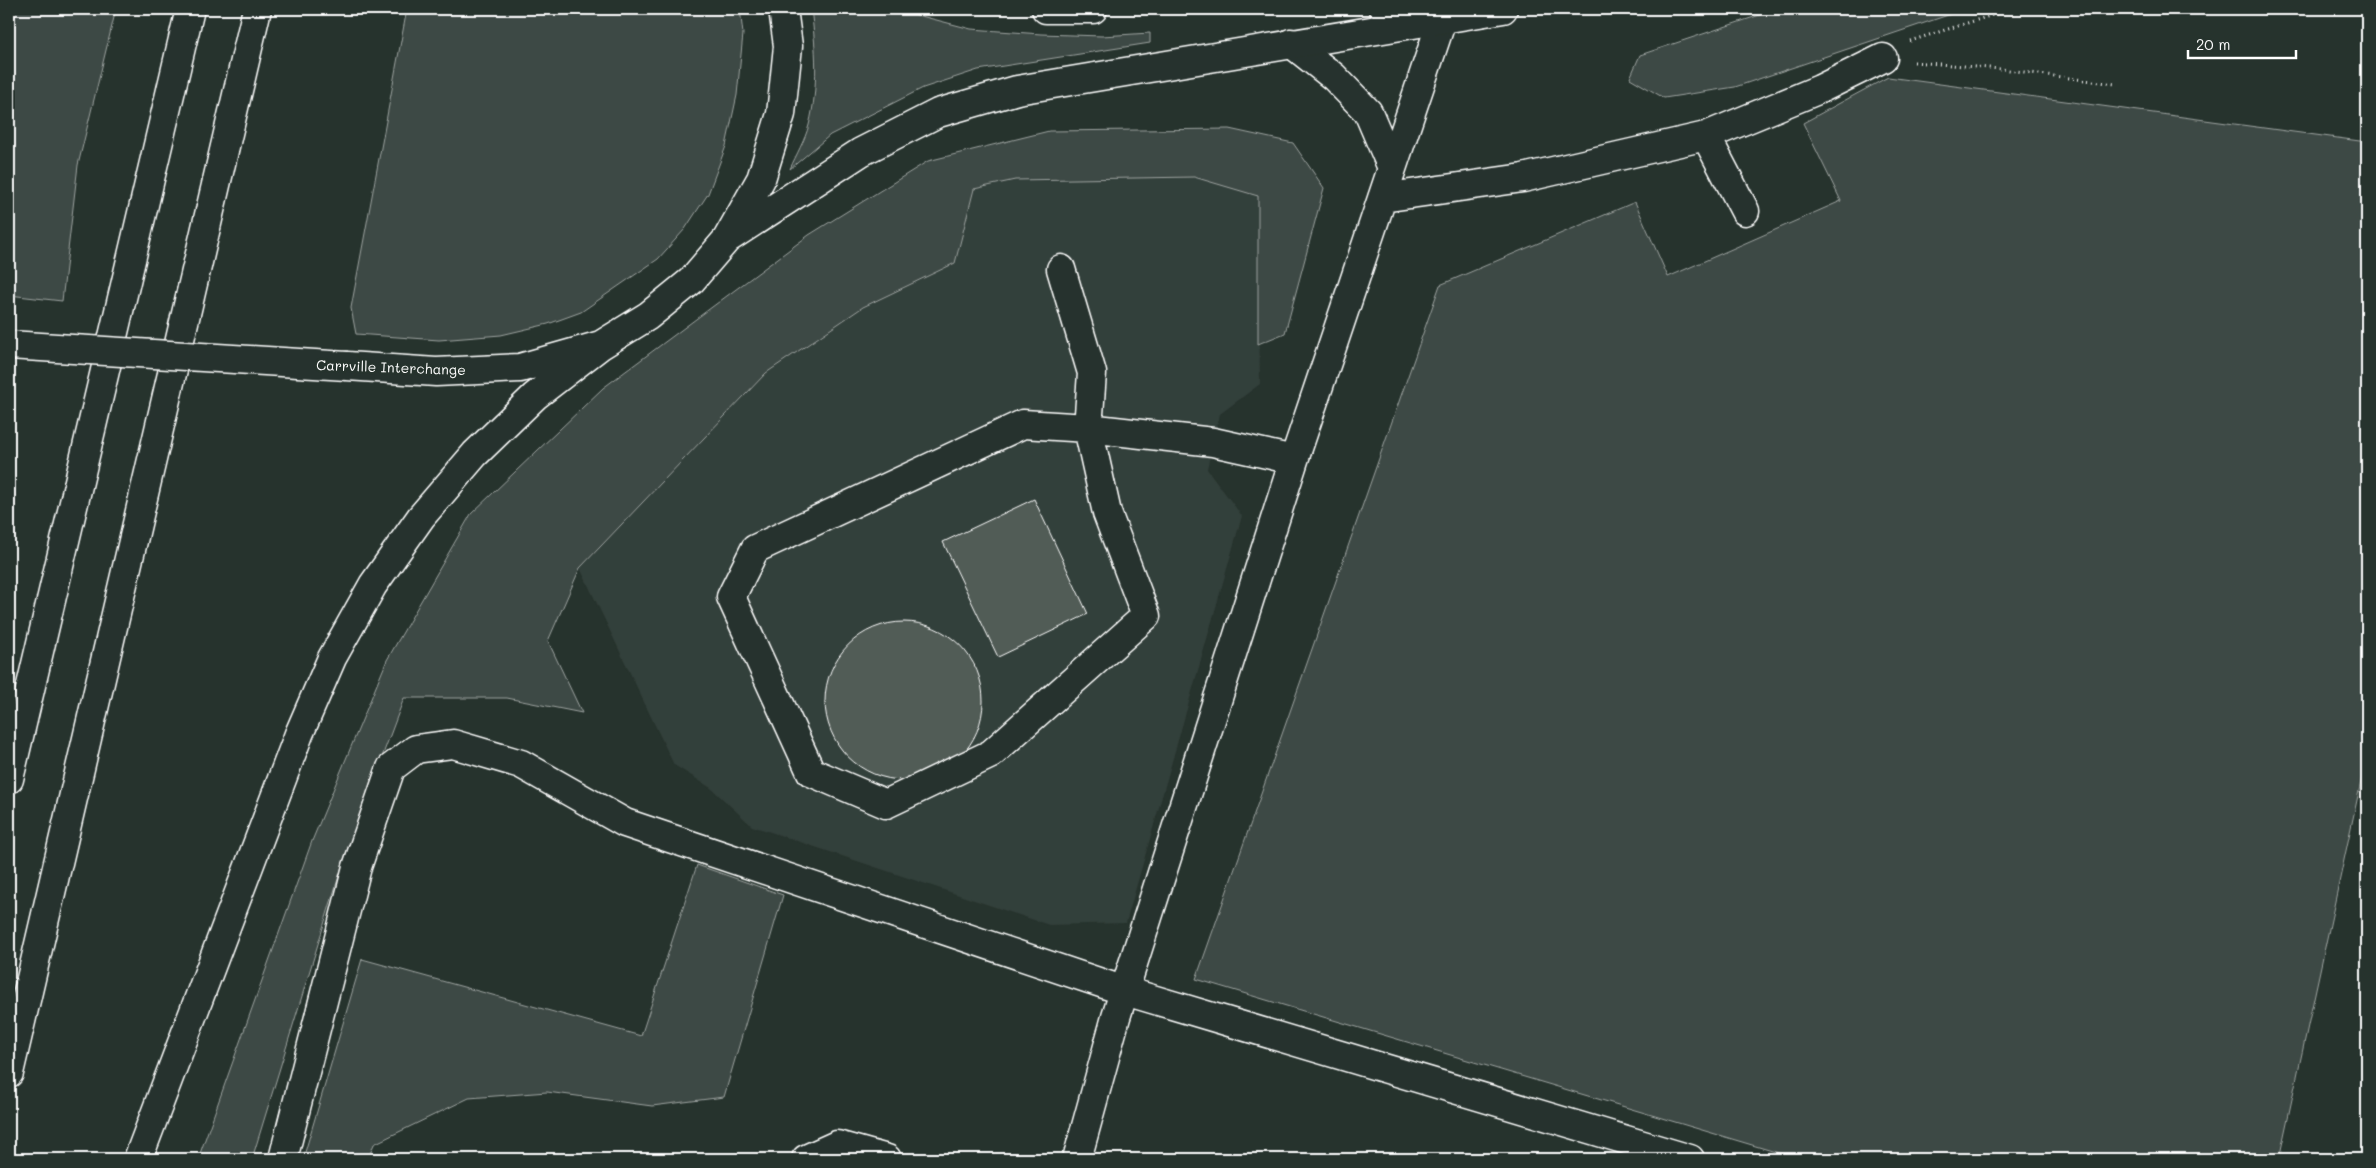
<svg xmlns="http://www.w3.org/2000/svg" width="2376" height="1168" viewBox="0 0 2376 1168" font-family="Mali,sans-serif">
<rect width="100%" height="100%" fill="#26332d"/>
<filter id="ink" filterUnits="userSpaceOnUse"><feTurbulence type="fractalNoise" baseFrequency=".02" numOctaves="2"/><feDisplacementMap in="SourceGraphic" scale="10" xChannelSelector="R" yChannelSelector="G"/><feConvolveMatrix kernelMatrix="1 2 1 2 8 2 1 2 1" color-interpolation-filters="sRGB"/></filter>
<g filter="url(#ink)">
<!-- built -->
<path fill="#333f3a" d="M1194,177l64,19 2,188 -40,30 -13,55 35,47 -116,407 -77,2 -297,-99 -41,-38 -37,-23 -94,-197 186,-195 97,-66 92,-44 19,-74 40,-9z"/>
<!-- green -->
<path fill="#3e4944" stroke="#9ea4a2" d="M9,9h107l-38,156 -16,136 -53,-6z
M407,9h333l3,25 -6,61 -11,51 -18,48 -23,35 -27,30 -77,53 -33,12 -47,11 -62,5 -83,-6 -5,-26z
M811,9h83l77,20 70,5 61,2 48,-3v10l-172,27 -55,18 -93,47 -40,34c6,-14 15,-29 19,-44 10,-38 7,-77 2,-116z
M1778,9h188l-231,78 -71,11 -34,-20 10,-23z
M1888,77l479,65v612l-88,405h-480l-603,-180 244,-694 195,-83 33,75 173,-76 -38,-78z
M1229,129l64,14 31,45 -39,145 -27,11v-148l-64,-19 -179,3 -41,9 -19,74 -92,44 -97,66 -186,195 -32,73 34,72 -75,-15h-103l-59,158 -93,303h-54l114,-318 75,-181 84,-146 132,-126 206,-153 119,-74 121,-30z
M697,865l86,30 -59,202 -72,9 -105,-14 -78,6 -95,46 -6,15h-65l59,-200 279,77z"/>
<!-- building -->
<path fill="#515c57" stroke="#fff" d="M1034,499l54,115 -90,43 -55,-115z
M825 701a79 79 0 1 1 158 0a79 79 0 1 1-158 0Z"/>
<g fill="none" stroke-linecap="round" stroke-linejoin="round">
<!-- minor casing -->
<g stroke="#fff" stroke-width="31">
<path id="minor" d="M1291,43l43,34 34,35 24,56
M1706,136l39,75
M1382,198l141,-20 183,-42 114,-47 63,-31
M1061,269l31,104 -4,55 19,85 39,103 -155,138 -105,50 -75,-32 -80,-175 24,-48 268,-125 65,4 125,14 81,18
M283,1159l74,-292 34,-99 25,-19 37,-5 68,20 104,59 500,168 565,168
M806,1159l31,-14 50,14
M1077,1159l39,-142 178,-557 148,-440 -58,-11"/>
</g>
<!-- highway casing -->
<g stroke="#fff" stroke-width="31">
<path id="highway" d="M1046,9h47
M727,239l134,-87 77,-39 79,-23 486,-81
M347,366l89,6 84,-4 81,-23 47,-29 43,-35 36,-42 34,-60 20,-65 7,-68 -5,-37
M9,779l181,-770
M9,1073l248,-1064
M138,1159l161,-425 33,-76 41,-73 48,-68 54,-63 60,-58 66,-51"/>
</g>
<!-- path -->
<path stroke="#fff" stroke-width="3" stroke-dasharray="1 4" stroke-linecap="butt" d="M1910,41l102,-32
M1914,62l87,7 114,15"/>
<!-- minor -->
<use href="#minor" stroke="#26332d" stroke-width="28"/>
<!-- highway -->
<use href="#highway" stroke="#26332d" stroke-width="28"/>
<!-- highway-bridge casing -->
<g stroke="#fff" stroke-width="31" stroke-linecap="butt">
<path id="highway-bridge" d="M9,345l338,21"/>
</g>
<!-- highway-bridge -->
<use href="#highway-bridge" stroke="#26332d" stroke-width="28"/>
</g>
</g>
<g text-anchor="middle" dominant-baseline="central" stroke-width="5" stroke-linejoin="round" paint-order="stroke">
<!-- street labels -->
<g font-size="14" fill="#fff" stroke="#26332d">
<text transform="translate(391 367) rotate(2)">Carrville Interchange</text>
</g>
</g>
<!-- margin -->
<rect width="2376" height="1168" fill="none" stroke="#26332d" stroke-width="30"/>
<rect x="15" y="15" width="2346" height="1138" fill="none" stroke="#fff" stroke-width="2" filter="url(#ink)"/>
<!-- scale -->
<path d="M2188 50v8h108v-8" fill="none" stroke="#ffffff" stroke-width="2.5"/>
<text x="2196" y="50" font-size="15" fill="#ffffff" stroke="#26332d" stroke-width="4" paint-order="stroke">20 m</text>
</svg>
